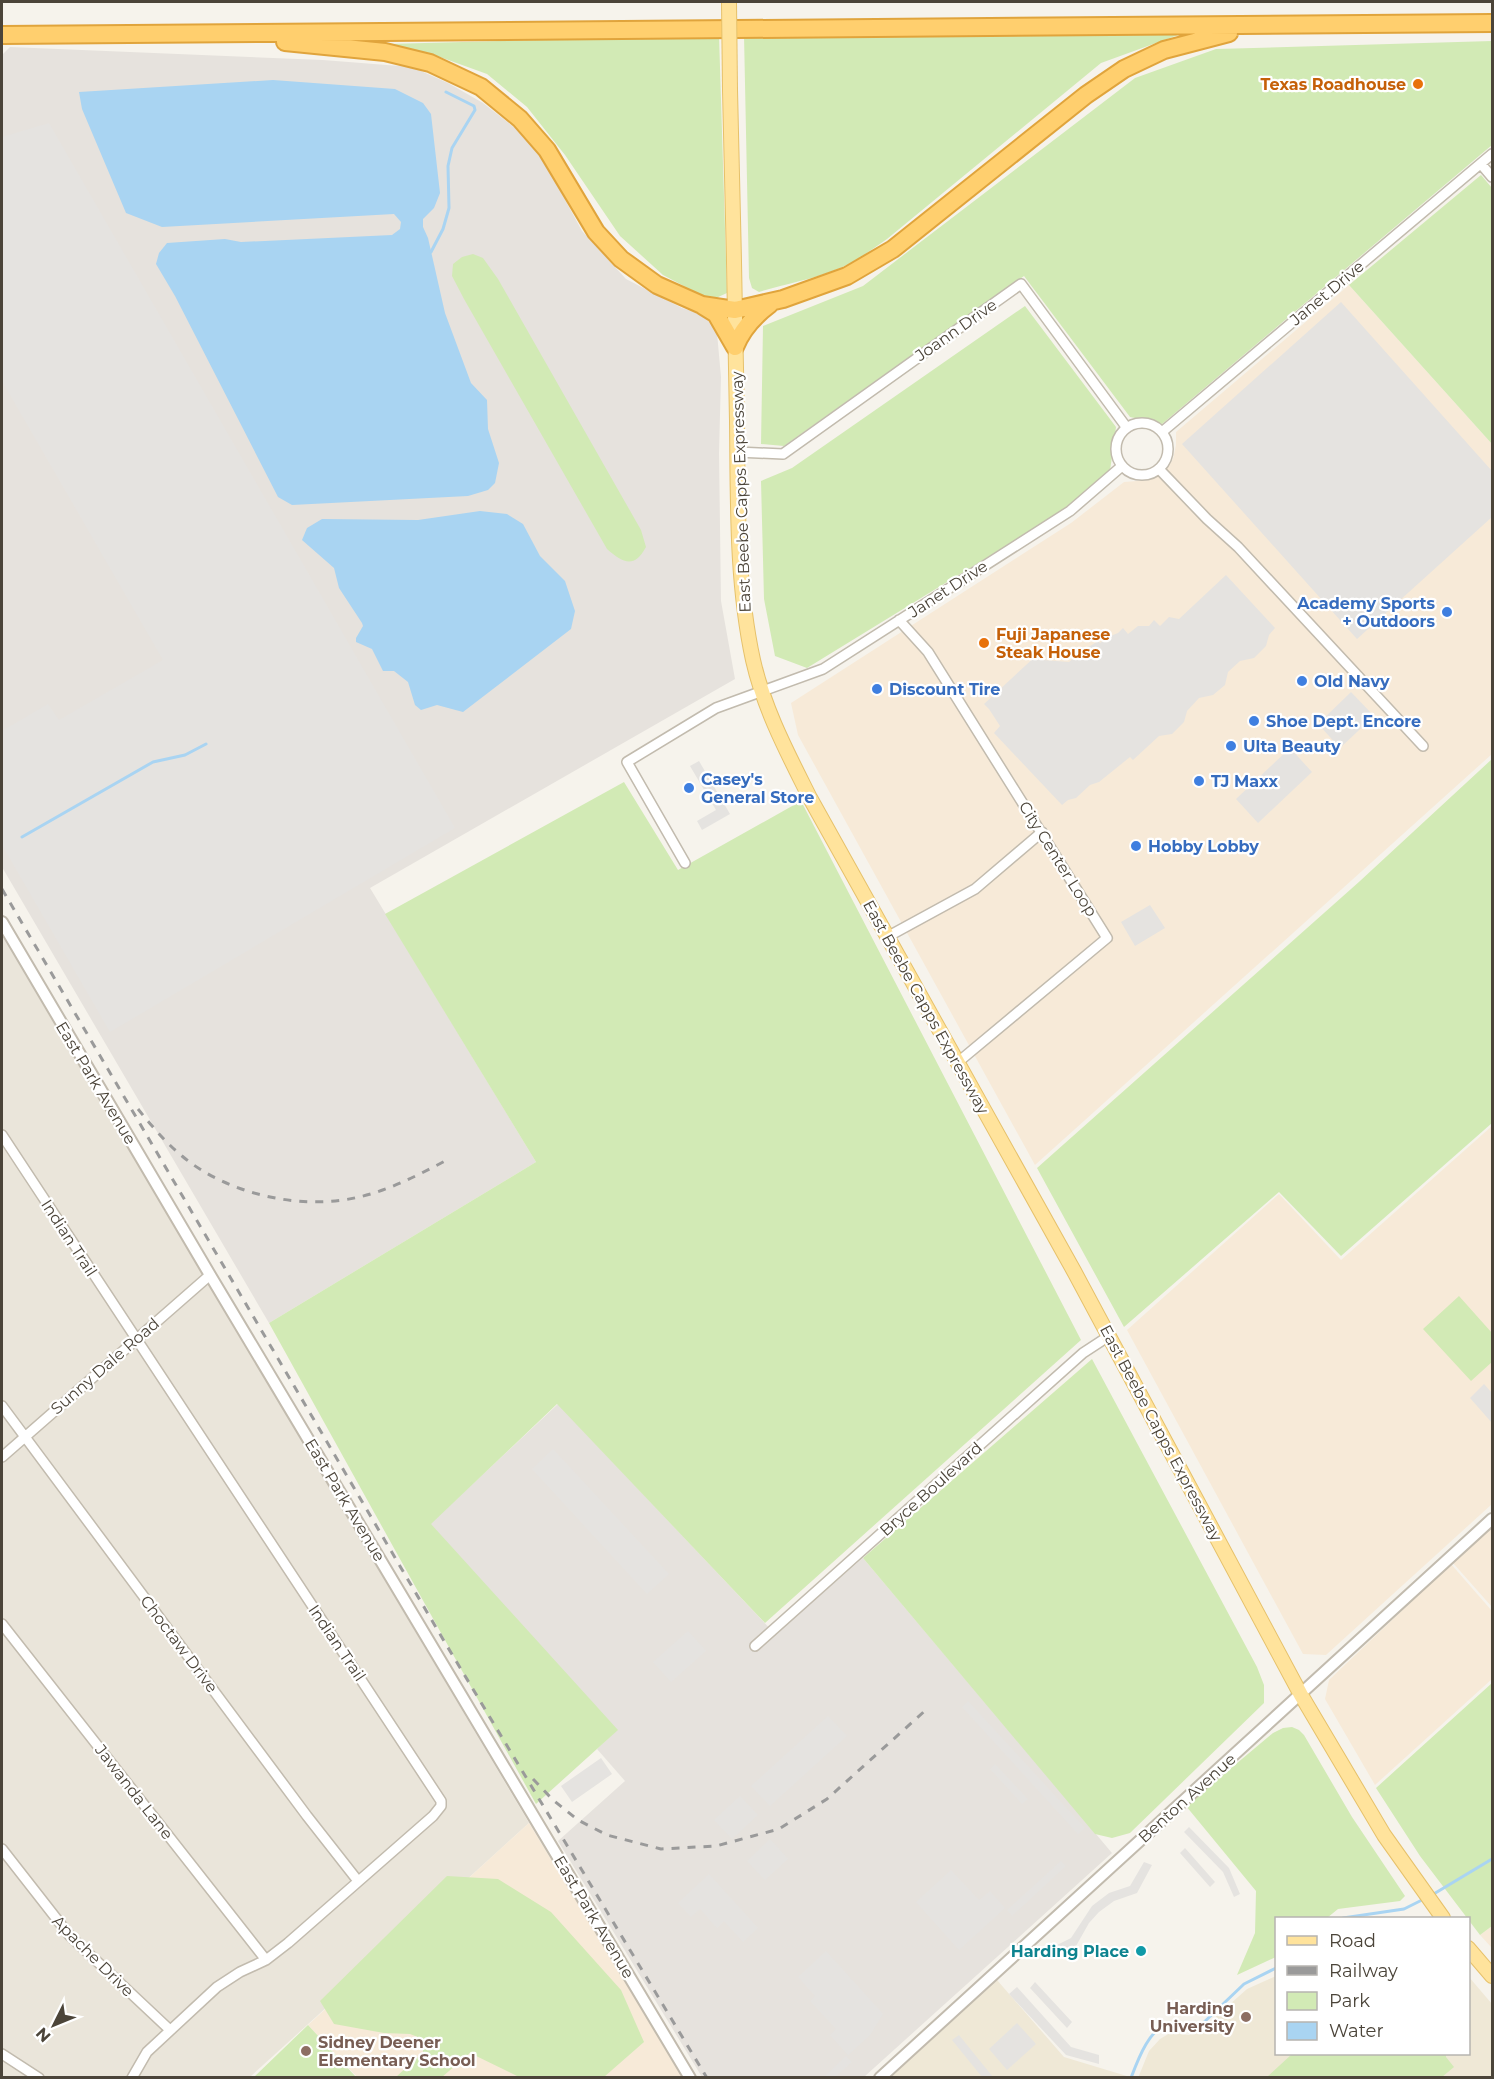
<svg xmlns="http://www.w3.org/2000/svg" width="1494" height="2079" viewBox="0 0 1494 2079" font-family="Montserrat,sans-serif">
<rect width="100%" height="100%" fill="#f6f3ec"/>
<!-- residential -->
<path fill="#eae5da" d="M2,936l527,887 -279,254h-248z"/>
<!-- commercial -->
<path fill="#f7ead8" d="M1349,285l143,159v310l-457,411 -237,-430 -7,-32 280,-180 53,-41 26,-2 15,-9 8,-12 3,-14v-13z
M1492,1126v378l-166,151 -23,-1 -176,-324 152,-136 62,66z
M1492,1527v80l-39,-44z
M1451,1564l41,47v68l-117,106 -50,-86 4,-19z
M529,1823l154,254h-326l-49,-52z
M1492,1926v22l-12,-13z"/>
<!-- industrial -->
<path fill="#e6e2dd" d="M10,47l313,13 89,7 36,16 35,20 32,25 28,31 39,72 44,48 56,29 22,7 13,18 4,44 -2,76 2,148 14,78 -365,209 166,274 -267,161 -267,-456v-812z
M558,1404l217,230 88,-76 249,295 -248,224h-162l-144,-236 67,-60 -28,-32 20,-19 -187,-206z"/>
<!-- education -->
<path fill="#efe8d6" d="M1276,1976v78h192l1,-77 23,27v73l-354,1 11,-27 11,-12 10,-6 19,2 13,-6 45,-40z
M997,1980l67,77 66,20 -240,1z"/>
<!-- green -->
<path fill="#d2eab5" d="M1189,31l-88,32 -214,176c-16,11 -33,24 -52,31 -24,10 -51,14 -76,22l-7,-4 -3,-10 -5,-243z
M719,35l8,258 -11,5 -13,-2 -40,-21 -43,-39 -55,-81 -38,-48 -40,-33 -58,-21 -80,-8z
M1492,41v104l-330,279 -32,-7 -106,-141 -240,170 -23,-2 2,-118 100,-40 272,-208 81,-29z
M1481,175l11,13v256l-143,-159z
M473,254l10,4 15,21 143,251 5,17c-12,22 -23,16 -39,2l-143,-250 -12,-23 1,-12 9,-7z
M1025,306l91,121 -6,44 -44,38 -259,159 -32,-12 -11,-57 -3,-118 31,-13z
M1492,759v364l-151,133 -62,-64 -155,135 -87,-159 323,-287z
M624,782l54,88 123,-69 280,539 -316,283 -208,-219 -126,120 187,206 -82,74 -267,-481 267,-161 -151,-248z
M1459,1296l33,37v29l-21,19 -48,-52z
M1092,1359l165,308 7,18v18l-134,130 -18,5 -17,-4 -232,-276z
M1492,1683v243l-12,9 -60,-79 -44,-68z
M1292,1727l7,3 5,5 48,82 53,79 -5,5 -62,8 -11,9h-51v39l-39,18 18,-42 1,-42 -70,-85 87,-73 10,-5z
M447,1876l51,3 53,33 70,78 23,52 -40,35h-85l-49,-24 -28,24h-46l27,-25v-13l-13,-5 -26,-1 -50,-9 -14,-23z
M308,2025l48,52h-102z
M1292,2054h154v3l8,10 -12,10h-175z"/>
<!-- parking -->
<path fill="#e5e3e0" d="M49,123l406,705 -345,204 -108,-187v-114l46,-27 11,16 104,-60 -161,-279v-244z
M1341,302l151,169v46l-135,122 -175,-195z
M1226,575l49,53 -6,7 -3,11 -12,12 -14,3 -12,11 -3,13 -12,10 -14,3 -12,13 -3,11 -12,12 -13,2 -26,24 -3,-3 -31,25 -9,3 -14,13 -8,2 -6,5 -68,-72 6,-7 -11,-17 -5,-5 54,-50 5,6 26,2 12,-10 17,-11 2,2 8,-6 10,-4 5,-5 5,6 10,-8h11l5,-6 6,6 9,-9 10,2z
M1351,692l23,24 -34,32 -22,-24z
M1290,748l22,24 -54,51 -22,-24z
M699,761l31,53 -28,16 -5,-9 19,-11 -26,-44z
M1150,905l15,23 -30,18 -14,-24z
M1484,1384l8,9v30l-22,-25z
M553,1449l116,125 -22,20 -115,-125z
M688,1631l18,20 -35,31 -18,-20z
M968,1701l117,127 -7,6 -116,-127z
M828,1716l19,20 -77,70 -19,-20z
M601,1758l11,16 -40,28 -11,-16z
M995,1764l33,35 -6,5 -32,-35z
M740,1796l18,19 -26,24 -18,-19z
M1189,1827l40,41 11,26 -6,3 -11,-25 -39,-40z
M770,1839l18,20 -23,21 -18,-19z
M1185,1848l30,34 -5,5 -30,-34z
M1061,1861l5,5 -54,50 -5,-6z
M1144,1862l8,3 -15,28 -23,8 -15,11 -10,11 -13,23 -25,12 -4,-8 24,-12 21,-32 17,-13 21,-7z
M951,1870l28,30 11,-9 15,17 -46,42 -43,-48z
M709,1874l49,54 -15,14 -19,-21 -7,7 -17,-19 -9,8 -13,-14z
M826,1951l57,63 -13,21 -22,20 -18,-20 6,-6 -26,-28 5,-5 -17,-19z
M1035,1982l37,40 -5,6 -37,-40z
M1017,1987l54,60 28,8v9l-33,-9 -57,-61z
M1017,2023l19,21 -29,26 -18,-21z
M959,2035l34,42h-11l-30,-37z
M846,2056l6,6 -17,15h-11z"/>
<!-- water -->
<path fill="#a9d4f2" d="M273,80l122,9 28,14 8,11 9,79 -6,15 -11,11v8l5,11 17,75 26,70 16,17 1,29 11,34 -4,20 -7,7 -20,6 -176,9 -14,-8 -103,-201 -19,-32 3,-11 8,-10 58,-4 16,3 151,-7 8,-6 1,-7 -7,-8 -232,13 -36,-14 -44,-104 -3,-17z
M480,511l27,3 16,10 17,32 25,25 10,30 -4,18 -108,83 -26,-7 -16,5 -6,-5 -7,-23 -14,-11h-11l-11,-22 -16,-7v-4l7,-12 -1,-3 -23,-35 -5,-20 -32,-28 5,-12 15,-9 96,1z"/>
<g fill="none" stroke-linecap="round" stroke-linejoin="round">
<!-- stream -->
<path stroke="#a9d4f2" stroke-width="3" d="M431,252l12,-23 6,-21 -1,-42 4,-18 23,-38 -1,-4 -28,-14
M22,837l131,-75 32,-7 21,-11
M1432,1895l60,-36
M1343,1918l61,-9 20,-10
M1131,2078c6,-16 19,-53 39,-53 11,1 19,4 30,1l44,-42 32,-16"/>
<!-- minor casing -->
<g stroke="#c2bbae" stroke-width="12">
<path id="minor" d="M1481,164l11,13
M1116 449a26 26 0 1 1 52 0a26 26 0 1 1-52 0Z
M1162,432l330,-278
M737,452l46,2 238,-170 106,144
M1159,469l48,50 31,28 185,199
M899,620l29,32 179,286 -150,125
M685,863l-58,-101 89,-54 107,-39 247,-158 52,-45
M887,937l88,-48 67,-57
M2,1135l439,666v5l-8,10 -145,127 -22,17 -26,12 -23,15 -70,65 -15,26
M2,1406l305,410 51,65
M2,1457l208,-182
M2,1624l264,336
M755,1646l328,-293 26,-17
M2,1849l68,87 100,94
M2,2054l37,24"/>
</g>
<!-- tertiary casing -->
<g stroke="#c2bbae" stroke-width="14">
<path id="tertiary" d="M2,922l208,353 480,803
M880,2078l612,-559"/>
</g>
<!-- primary casing -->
<g stroke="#e6c16a" stroke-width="16">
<path id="primary" d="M730,90c3,110 5,221 7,331 1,79 -1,161 16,239 11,49 35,94 57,138l265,475 226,422 83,140 59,83
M1468,1948l24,28"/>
</g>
<!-- motorway casing -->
<g stroke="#e0a43c" stroke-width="20">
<path id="motorway" d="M2,35l1490,-12
M285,42l100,10 45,11 51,24 39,32 27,31 49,82 25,27 36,26 45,20 33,5 48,-11 64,-23 46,-27 193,-154 38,-26 40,-19 65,-17
M703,306l13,8 19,33
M735,347c7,-18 19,-31 35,-43"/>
</g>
<!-- minor -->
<use href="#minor" stroke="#fff" stroke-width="9"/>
<!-- tertiary -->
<use href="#tertiary" stroke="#fff" stroke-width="10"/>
<!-- primary -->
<use href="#primary" stroke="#ffe39c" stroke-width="14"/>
<!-- motorway -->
<use href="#motorway" stroke="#ffcf6e" stroke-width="16"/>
<!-- rail -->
<path stroke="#9a9a9a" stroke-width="3" stroke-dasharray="8 8" stroke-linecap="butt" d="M2,889l442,752 263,437
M138,1109c13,16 27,33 44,47 45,38 119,55 177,41 31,-7 59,-22 88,-37
M533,1779l20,21 25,20 29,15 54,14 55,-3 63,-17 48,-30 101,-91"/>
<!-- primary-bridge casing -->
<g stroke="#e6c16a" stroke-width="16" stroke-linecap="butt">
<path id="primary-bridge" d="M729,2l1,88"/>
</g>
<!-- primary-bridge -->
<use href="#primary-bridge" stroke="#ffe39c" stroke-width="14"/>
</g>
<!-- markers -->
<g fill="#e8710a" stroke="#fff" stroke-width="2">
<circle cx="1418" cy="84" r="6"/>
<circle cx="984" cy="643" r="6"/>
</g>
<g fill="#3f7fe0" stroke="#fff" stroke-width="2">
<circle cx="1447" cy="612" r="6"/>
<circle cx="1302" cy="681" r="6"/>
<circle cx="877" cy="689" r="6"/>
<circle cx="1254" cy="721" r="6"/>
<circle cx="1231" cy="746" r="6"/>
<circle cx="1199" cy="781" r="6"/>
<circle cx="689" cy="788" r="6"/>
<circle cx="1136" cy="846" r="6"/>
</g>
<circle fill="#0f9aa8" stroke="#fff" stroke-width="2" cx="1141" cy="1951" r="6"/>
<g fill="#8d6e63" stroke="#fff" stroke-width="2">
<circle cx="1246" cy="2017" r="6"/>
<circle cx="306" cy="2051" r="6"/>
</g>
<g text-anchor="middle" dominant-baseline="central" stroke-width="4.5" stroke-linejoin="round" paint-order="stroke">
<!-- food labels -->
<g font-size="16" font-weight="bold" fill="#c56008" stroke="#fff" text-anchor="end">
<text x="1406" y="84">Texas Roadhouse</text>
<text x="996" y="634" text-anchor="start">Fuji Japanese<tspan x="996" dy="18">Steak House</tspan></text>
</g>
<!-- street labels -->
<g font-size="16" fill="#4b4439" stroke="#fff">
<text transform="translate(1327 293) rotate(-40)">Janet Drive</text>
<text transform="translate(956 330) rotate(-35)">Joann Drive</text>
<text transform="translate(741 492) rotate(-92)">East Beebe Capps Expressway</text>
<text transform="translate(948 589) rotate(-33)">Janet Drive</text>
<text transform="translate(1058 859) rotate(58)">City Center Loop</text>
<text transform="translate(926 1007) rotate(61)">East Beebe Capps Expressway</text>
<text transform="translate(96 1083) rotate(59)">East Park Avenue</text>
<text transform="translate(69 1238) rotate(57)">Indian Trail</text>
<text transform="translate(105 1366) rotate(-41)">Sunny Dale Road</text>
<text transform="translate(1161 1433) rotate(62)">East Beebe Capps Expressway</text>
<text transform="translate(931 1489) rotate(-42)">Bryce Boulevard</text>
<text transform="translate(345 1500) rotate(59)">East Park Avenue</text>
<text transform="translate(337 1643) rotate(56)">Indian Trail</text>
<text transform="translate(179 1644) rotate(53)">Choctaw Drive</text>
<text transform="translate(134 1792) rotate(52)">Jawanda Lane</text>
<text transform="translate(1187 1798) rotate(-42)">Benton Avenue</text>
<text transform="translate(594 1917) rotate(59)">East Park Avenue</text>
<text transform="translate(93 1956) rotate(45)">Apache Drive</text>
</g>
<!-- shop labels -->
<g font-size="16" font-weight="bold" fill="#366cbe" stroke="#fff" text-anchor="start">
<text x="1435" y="603" text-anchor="end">Academy Sports<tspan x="1435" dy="18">+ Outdoors</tspan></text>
<text x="1314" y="681">Old Navy</text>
<text x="889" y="689">Discount Tire</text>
<text x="1266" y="721">Shoe Dept. Encore</text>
<text x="1243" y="746">Ulta Beauty</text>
<text x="701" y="779">Casey's<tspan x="701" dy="18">General Store</tspan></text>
<text x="1211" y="781">TJ Maxx</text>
<text x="1148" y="846">Hobby Lobby</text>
</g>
<!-- culture labels -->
<g font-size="16" font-weight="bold" fill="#0d838f" stroke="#fff" text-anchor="end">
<text x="1129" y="1951">Harding Place</text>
</g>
<!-- education labels -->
<g font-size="16" font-weight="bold" fill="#785e54" stroke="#fff" text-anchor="end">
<text x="1234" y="2008">Harding<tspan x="1234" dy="18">University</tspan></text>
<text x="318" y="2042" text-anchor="start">Sidney Deener<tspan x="318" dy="18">Elementary School</tspan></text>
</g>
</g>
<!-- border -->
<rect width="1494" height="2079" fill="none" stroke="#4b4439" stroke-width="6"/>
<!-- legend -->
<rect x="1275" y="1917" width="195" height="138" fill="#ffffff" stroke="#b7b4b0" stroke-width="1.5"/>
<rect x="1287" y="1936" width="30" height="9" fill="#ffe39c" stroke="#b7b4b0" stroke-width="1.5"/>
<text x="1329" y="1947" font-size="18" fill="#4b4439">Road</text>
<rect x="1287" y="1966" width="30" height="9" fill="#9a9a9a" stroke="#b7b4b0" stroke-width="1.5"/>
<text x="1329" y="1977" font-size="18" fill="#4b4439">Railway</text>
<rect x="1287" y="1992" width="30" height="18" fill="#d2eab5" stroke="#b7b4b0" stroke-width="1.5"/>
<text x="1329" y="2007" font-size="18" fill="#4b4439">Park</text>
<rect x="1287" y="2022" width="30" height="18" fill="#a9d4f2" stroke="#b7b4b0" stroke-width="1.5"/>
<text x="1329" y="2037" font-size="18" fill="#4b4439">Water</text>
<!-- north arrow -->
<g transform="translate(54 2025) rotate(227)" stroke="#ffffff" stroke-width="4.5" paint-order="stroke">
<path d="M0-4.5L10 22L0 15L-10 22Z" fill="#4b4439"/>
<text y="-9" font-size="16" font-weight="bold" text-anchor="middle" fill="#4b4439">N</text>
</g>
</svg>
